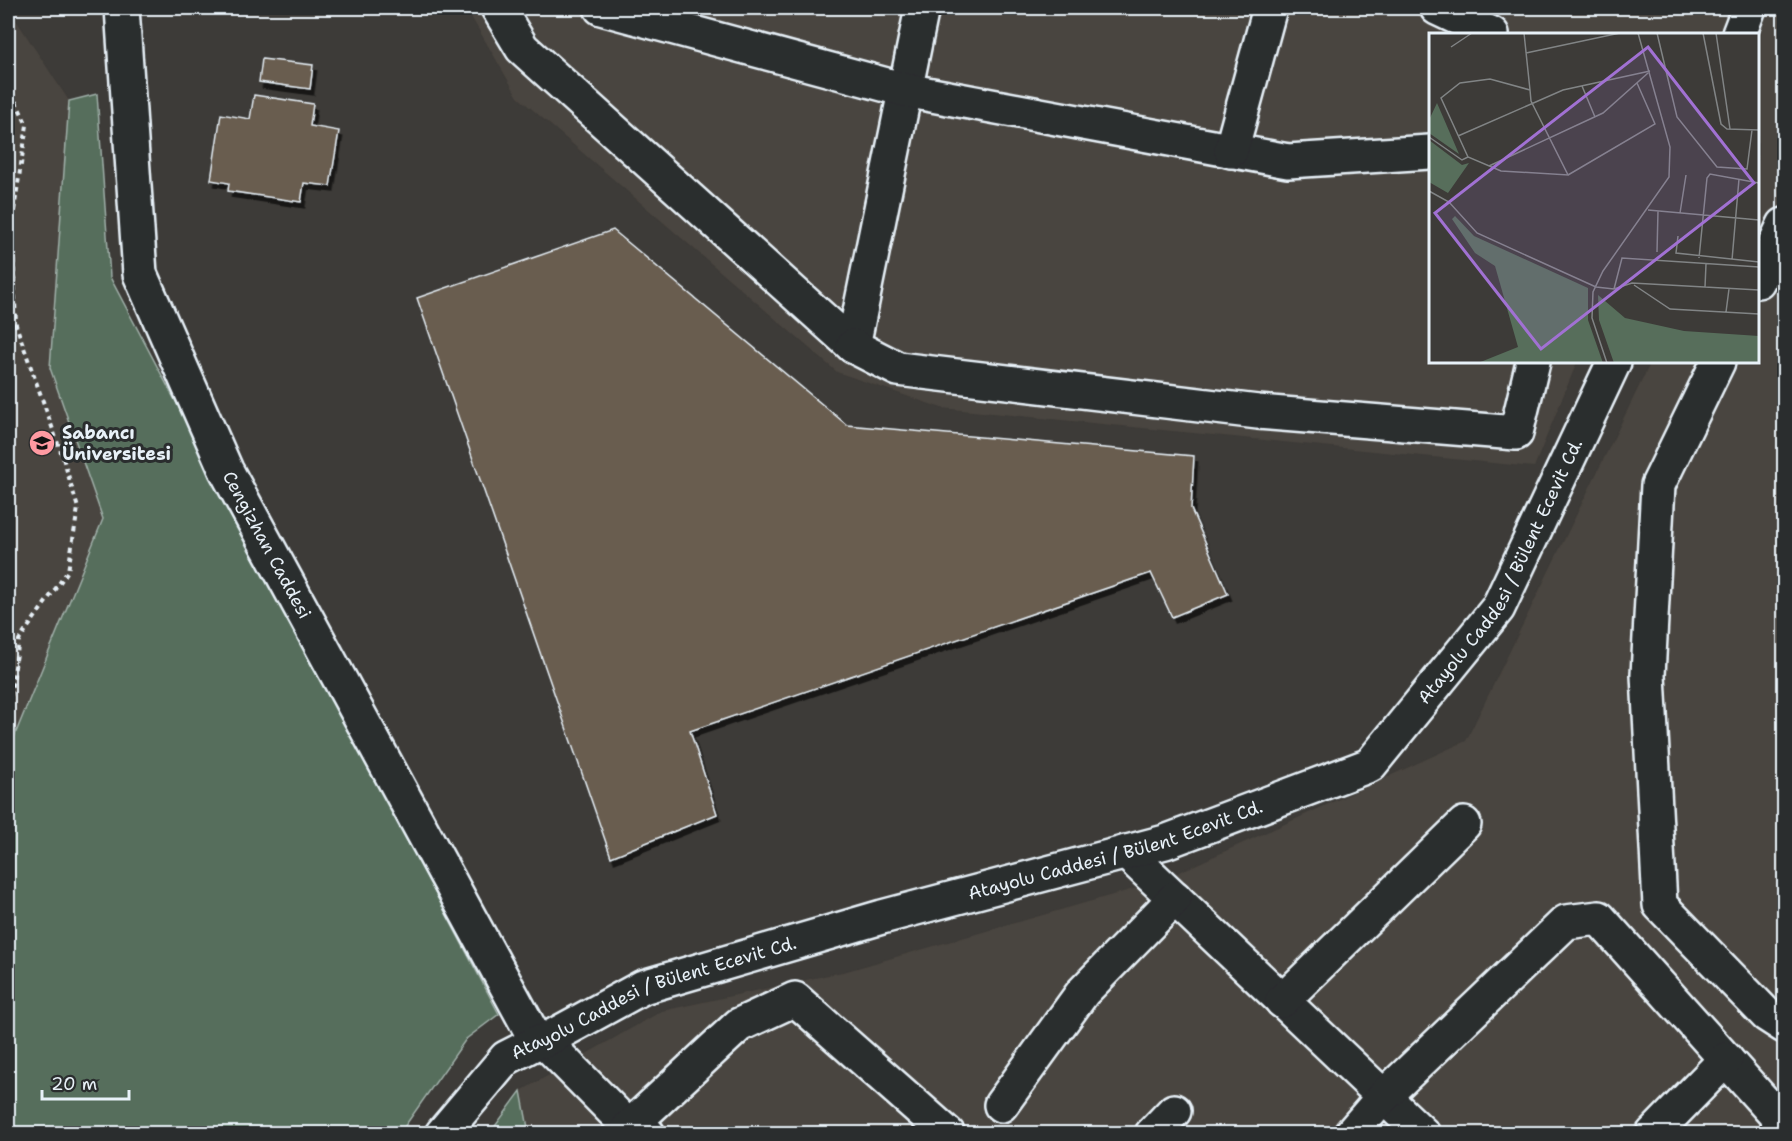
<svg xmlns="http://www.w3.org/2000/svg" width="1792" height="1141" viewBox="0 0 1792 1141" font-family="'Shantell Sans',sans-serif">
<defs>
<filter id="shadow"><feDropShadow dx="3.5" dy="6" stdDeviation="0" flood-color="#0009"/></filter>
</defs>
<rect width="100%" height="100%" fill="#3d3b38"/>
<filter id="ink" filterUnits="userSpaceOnUse"><feTurbulence type="fractalNoise" baseFrequency=".0167" numOctaves="2"/><feDisplacementMap in="SourceGraphic" scale="12" xChannelSelector="R" yChannelSelector="G"/><feConvolveMatrix kernelMatrix="1 2 1 2 8 2 1 2 1" color-interpolation-filters="sRGB"/></filter>
<g filter="url(#ink)">
<!-- built -->
<path fill="#4a453f" d="M8,8l61,93 -19,267 53,151 -95,233z
M466,8h1318v1125l-1255,1 -8,-43 141,-80 185,-40 311,-89 308,-141 185,-379h107v-328h-328v328h147l-43,105 -592,-59 -105,-36 -319,-275z"/>
<!-- green -->
<path fill="#576e5b" stroke="#a0b0aa" stroke-width="1.5" d="M97,94l13,183 389,737 -33,25 -66,94 -392,1v-382l95,-233 -53,-151 19,-267z
M521,1091l8,42h-39z"/>
<!-- building -->
<path fill="#695d50" stroke="#e8f1f8" stroke-width="1.5" filter="url(#shadow)" d="M262,59l51,6 -3,24 -51,-7z
M254,95l59,9 -3,22 29,5 -9,55 -26,-3 -3,19 -73,-11 1,-8 -18,-3 10,-66 29,5z
M613,230l234,195 347,31 -3,53 37,85 -56,23 -21,-44 -461,158 27,83 -106,43 -194,-559z"/>
<g fill="none" stroke-linecap="round" stroke-linejoin="round">
<!-- minor casing -->
<g stroke="#e8f1f8" stroke-width="38">
<g id="minor">
<path id="s1" d="M122,8l18,266 86,196 311,572"/>
<path d="M498,8l24,40 331,298 69,-338"/>
<path d="M601,8l304,82 383,71 142,-9"/>
<path d="M1437,8l55,26"/>
<path d="M1739,34l10,-26"/>
<path d="M1231,151l39,-143"/>
<path d="M1758,281l26,-56"/>
<path d="M853,346l45,23 360,43 258,21 17,-71"/>
<path d="M1718,362l-60,123 -10,190 12,230 107,110 17,11"/>
<path d="M1126,852l297,282"/>
<path d="M1282,1001l182,-177"/>
<path d="M544,1041l85,86 19,7"/>
<path d="M1001,1105l82,-113 92,-94"/>
<path d="M629,1127l110,-102 56,-26 153,135"/>
<path id="s2" d="M442,1134l64,-76 31,-16 7,-1 99,-54 239,-70 283,-75 205,-77 128,-157 116,-246"/>
<path d="M1152,1134l22,-23"/>
<path d="M1351,1134l32,-37 183,-175 33,-4 185,206"/>
<path d="M1653,1134l73,-75"/>
</g>
</g>
<!-- path -->
<path stroke="#e8f1f8" stroke-width="4" stroke-dasharray="4.5 4.5" stroke-linecap="butt" d="M8,85l19,40 -15,98 4,102 47,133 15,50 -10,63 -49,69 -11,74"/>
<!-- minor -->
<use href="#minor" stroke="#2a2d2e" stroke-width="33"/>
</g>
</g>
<!-- icons -->
<defs>
<g id="university-disc" transform="scale(1.35)"><circle r="9.5" fill="#ff9aa2" stroke="#2a2d2e"/><path d="M0-5L7-2L0 1L-7-2ZM-4 1L0 2.5L4 1V4Q0 6-4 4Z" fill="#111"/></g>
</defs>
<g fill-rule="evenodd">
<use href="#university-disc" x="42" y="443"/>
</g>
<g text-anchor="middle" dominant-baseline="central" stroke-width="6" stroke-linejoin="round" paint-order="stroke">
<!-- poi labels -->
<g font-size="18" font-weight="bold" fill="#e8f1f8" stroke="#2a2d2e" text-anchor="start">
<text x="62" y="433">Sabancı<tspan x="62" dy="21">Üniversitesi</tspan></text>
</g>
<!-- street labels -->
<g font-size="18" fill="#e8f1f8" stroke="#2a2d2e">
<text stroke="none"><textPath href="#s1" startOffset="566">Cengizhan Caddesi</textPath></text>
<text stroke="none"><textPath href="#s2" startOffset="1250">Atayolu Caddesi / Bülent Ecevit Cd.</textPath></text>
<text stroke="none"><textPath href="#s2" startOffset="746">Atayolu Caddesi / Bülent Ecevit Cd.</textPath></text>
<text stroke="none"><textPath href="#s2" startOffset="260">Atayolu Caddesi / Bülent Ecevit Cd.</textPath></text>
</g>
</g>
<!-- overview -->
<g transform="translate(1429 33)">
<rect width="330" height="330" fill="#3d3b38"/>
<path d="M8,70l22,51 -30,-21v-13zM0,107l33,25 7,-2 -21,30 -19,-11zM26,183l19,20 114,52v32l15,43h-125l40,-16 -23,-81 -20,-13 -23,-34zM169,262l27,23 59,13 75,5v27h-145l-15,-43z" fill="#576e5b"/>
<path fill="none" stroke="#818485" stroke-width="1.5" d="M95,0l6,57 1,11 37,74 -67,-4 -33,-14 -27,-59 19,-15 30,-4 40,11M228,0l20,84 40,50 30,2 5,-39M274,0l18,91 6,5 32,1M287,0l14,96M22,14l21,-14M97,20l94,-20M153,53l13,31M29,103l105,-46 87,-19M0,104l33,23 6,-3M60,133l114,-53 45,-40M139,142l87,-51 -18,-41M0,158l20,11 28,31 119,54M219,177l111,10M251,180l6,-38M249,203l-2,17 83,9M228,219l1,-41M270,225l8,-80 3,-4 49,9M303,227l7,-81M205,252l36,24 89,5M167,254l18,2 18,-6 127,7M276,254l1,-23M185,256l8,-31 137,9M297,279l3,-23M178,330l-15,-45 1,-26 10,-21 66,-94 1,-30 -32,-114"/>
<path fill="#a171d3" fill-opacity="0.15" stroke="#a171d3" stroke-width="3" d="M219,14l106,136 -213,166 -106,-136z"/>
<rect width="330" height="330" fill="none" stroke="#e8f1f8" stroke-width="3"/>
</g>
<!-- margin -->
<rect width="1792" height="1141" fill="none" stroke="#2a2d2e" stroke-width="30"/>
<rect x="15" y="15" width="1762" height="1111" fill="none" stroke="#e8f1f8" stroke-width="2" filter="url(#ink)"/>
<!-- scale -->
<path d="M42 1090v9h87v-9" fill="none" stroke="#e8f1f8" stroke-width="3"/>
<text x="51" y="1090" font-size="18" fill="#e8f1f8" stroke="#2a2d2e" stroke-width="4.5" paint-order="stroke">20 m</text>
</svg>
